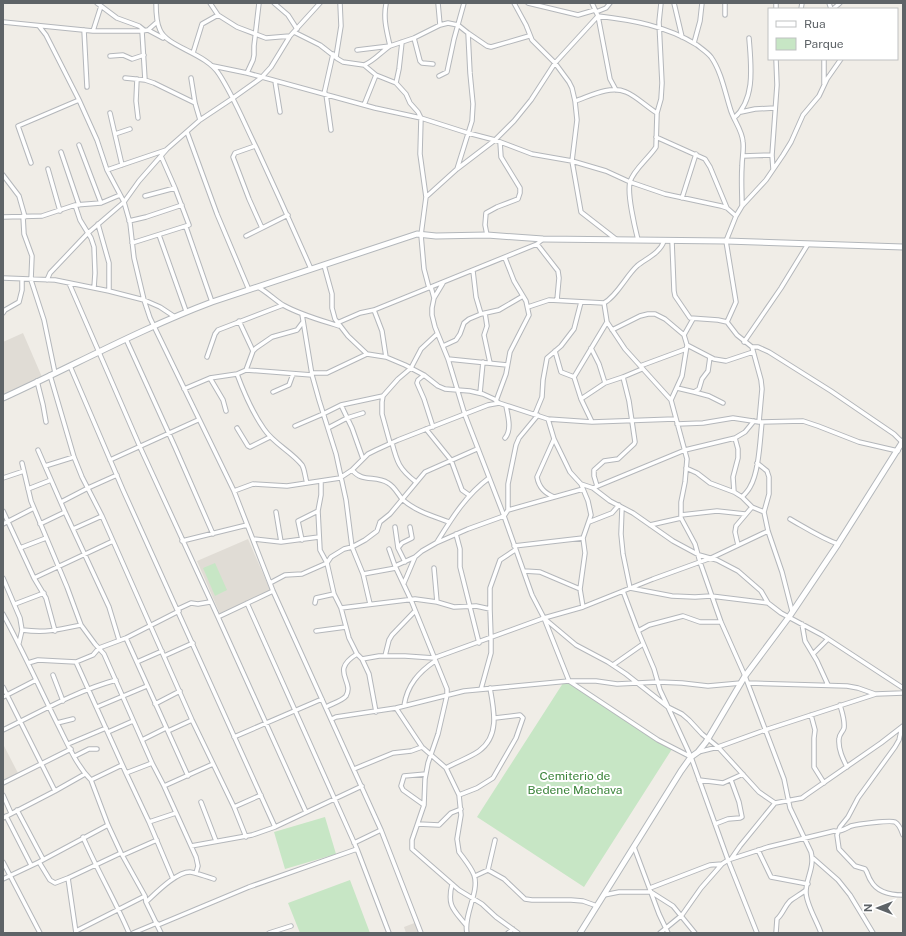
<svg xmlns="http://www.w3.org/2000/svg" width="906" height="936" viewBox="0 0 906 936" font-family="'Public Sans',sans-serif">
<rect width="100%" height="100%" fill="#f0ede7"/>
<!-- education -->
<path fill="#e0dcd5" d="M23,333l19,44 -39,18v-53z
M248,539l23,53 -51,22 -23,-53z
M3,744l16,31 -16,8z
M417,922l4,11h-15l-2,-6z"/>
<!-- green -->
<path fill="#c7e6c5" d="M215,563l12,27 -12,6 -12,-28z
M565,680l107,69 -88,138 -107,-70z
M325,817l11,37 -51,15 -11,-37z
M350,880l20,53h-70l-12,-30z"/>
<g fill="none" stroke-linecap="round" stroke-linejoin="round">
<!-- street casing -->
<g stroke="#b4b7bb" stroke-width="5.5">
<path id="street" d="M97,3l20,15 22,8 5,4
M156,3c0,9 0,19 4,27 7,17 46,23 59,44 15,23 25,49 37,73 19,41 37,81 55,122
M210,3l8,12 19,12 29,11 24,-2
M274,3l14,12 9,14
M438,3l2,22
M514,3l12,22 6,15 23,23 14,19 3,6 3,13 2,19 -5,41 9,51 36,28
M528,3l50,12 17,-5
M592,3l6,13 12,63 6,11
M674,3l8,34
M725,3v12
M829,3l2,6
M776,9v-6
M801,9l1,-6
M833,9l7,-6
M596,12l10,-4 4,-5
M598,16c34,4 69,10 99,29 5,4 10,7 14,12 10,14 14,35 19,51 3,12 12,21 13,34 1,8 -1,16 -1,24 -1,14 0,27 0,40
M3,22l90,9h49l6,-1 9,-8
M39,26l7,9 33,65 18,40 10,30 17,32 6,21 4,35 10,42 6,18 84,173 39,100 108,239 40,103
M84,30l3,57
M148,30l15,8
M93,31l8,-25
M142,31l3,49
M294,32l26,13 18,14 5,3 21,3 12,10 20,8 10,11 4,9 8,9 3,6 -1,36 6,43 -5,38 3,34 5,19
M468,33l19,13 4,1 38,-11
M414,38l6,23 2,2 11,1
M694,43l6,-22 2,-18
M357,50l33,-4 24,-8 26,-13 8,-2 10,2 10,8 2,40 3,31 -1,17 -15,48
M193,53l9,-29 16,-9
M110,56l13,-1 9,4 12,-4
M336,57l5,-31 -1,-23
M364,65c10,-4 17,-13 26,-19 -3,-14 -7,-27 -4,-42
M213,66l34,7 128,35 46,10 47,15 27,7 37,14 40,7 34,10 24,11 35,12 56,12 6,2 9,8
M247,73l6,-13 1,-5v-9l5,-43
M439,76l8,-4 7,-33 10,-36
M125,78l20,2 9,3 41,20
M191,78l4,25 5,17
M137,79l-1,22 2,17
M275,81l5,31
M396,83l3,-14 3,-27
M824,84v-25
M324,94l9,-40
M326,94l5,36
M575,101c15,-5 35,-16 51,-9 10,4 21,15 31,21
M364,105l12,-30
M741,112l14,-3 20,-1
M110,113l12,52
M734,118c22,-19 17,-53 15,-80
M187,132l30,82 32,76
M115,134l15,-5
M656,137l49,22 5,8 17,41
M79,145l22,58
M255,146l-20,7 -2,4 16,42 13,29
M61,152l18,53
M743,156l29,-1
M31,163l-13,-37 61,-26
M48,169l12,42
M773,169l-1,-14 5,-70 -1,-26
M107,170l59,-20
M3,175l16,21 6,21
M145,196l30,-8
M426,197l31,-28 38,-29 19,-19 17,-21 24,-37 43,-47
M682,198l14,-44
M75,205l5,15 11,18 3,9 1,26 -1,15
M23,216l1,18 8,22 -1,24 13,40 11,53
M3,217l39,-1 33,-11 26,-2 19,-8
M129,221l17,-4 36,-12
M98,224l11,39v28
M186,227l26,75
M159,235l27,76
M487,235l-2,-10 1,-12 11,-6 21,-8 2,-6v-5l-19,-31 -1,-15
M246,236l42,-21
M638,240c-3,-12 -11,-47 -8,-58 3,-12 19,-24 26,-35l1,-34 4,-14 1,-16 -3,-61 2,-19
M672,241l2,50 1,5 15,22 28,2 9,2 10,13 15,12 9,33 1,9 -3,33
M132,243l57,-18 -14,-37 -14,-32
M537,244l21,27 1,7 -2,22
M324,265l8,29v14l3,11 13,17 19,18 19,3 19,8 19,10 14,11 7,3 25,2 13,3 11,5 5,4 49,16 6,20 16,33 11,12 12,4 17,13 23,12 40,28 26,14 18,5 21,11 23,20 7,12 13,10 41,22 81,53
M473,271l3,26 5,17
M3,278l52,2 54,11 35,9 16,7 15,10
M47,280l3,-7 38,-40 36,-31 15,-21 28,-32 33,-29 33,-22 28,-20 10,-11 19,-31 30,-33
M69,283l71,164 78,170 88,195
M443,283l-9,15 -2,10v7l3,12 13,32 17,56 39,101 28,79 12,23 25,63 89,59 33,17
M258,287c9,5 17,13 25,18 18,10 37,15 56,21
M431,287l3,11
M604,303l3,19 18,27 46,51 16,59 -2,23 -4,20v16l14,26 5,18 21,60 24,54 39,103 6,29 21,44c4,15 -5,26 -5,40 0,12 11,29 15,41
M528,307l21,-7 55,3c13,-7 22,-27 33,-37 10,-8 23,-13 27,-25
M374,310l8,21 4,26
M3,313l2,-3 14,-8 3,-12v-10
M485,313l2,13 -3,9 6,28
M302,314l10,61 7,25 17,54 10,46 6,47 11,27 7,30
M239,321l14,30
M727,322l9,-20 -10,-61 10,-25 6,-10 24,-26 17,-25 8,-13 12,-27 16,-19 8,-17 14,-20
M337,323l23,-10 14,-3 163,-66 6,-5
M612,330l28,-14 8,-2h7l10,5 19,16 3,10 -5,31 -11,24
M684,335l9,-16
M126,339l49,108 38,87
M744,342l37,-54 27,-44
M687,345l27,14 12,2 27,-9
M443,346l13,-6 4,-6 4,-11 5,-4 12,-5 18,-4 24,-14
M752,347h6l11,5 62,39 63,43 9,9
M591,348l8,16 6,19
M555,351l6,21 13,5
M207,357l8,-23 3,-4 65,-25
M448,359l59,6
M70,366l53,124 152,337
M640,366l46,-17
M246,370l7,-19 3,-3 16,-11 25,-7 6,-8
M312,373h15l40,-19
M237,374c7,19 15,38 27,55 10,15 27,22 38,36 3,5 3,13 5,18
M50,375l24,82 8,20 20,39 90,204 42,87 12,30
M424,375l-6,5 -1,3 7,16 9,28
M210,378l13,22 3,11
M37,381l6,24 3,17
M677,388l17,4 5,-3 3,-10 6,-8 2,-14
M184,389l26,-11 27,-4 9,-4 66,5
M273,392l16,-7 4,-11
M694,392l15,4 14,7
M480,393l3,-31
M581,399l24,-16 18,-6 19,-8
M496,401l10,-27 4,-22 19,-37 -3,-14 -12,-20 -9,-23
M341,405l11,23 11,31
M535,414l7,-17 1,-17 4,-22 14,-12 13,-17 7,-27
M548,419l44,3 83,-3
M592,422l-11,-23 -7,-22 33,-55
M677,424l26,-1 30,-5 26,4 44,-1 15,5 41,16 39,9
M295,426l28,-12 18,-9 42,-9
M237,428l11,18 2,1 20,-10
M328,428l19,-10 16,-5
M426,429l25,31 11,30 7,5
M505,438c7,-8 3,-22 1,-32
M390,443l-8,-29v-12l1,-6 15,-17 13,-11 10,-19 16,-15
M392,443c5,19 7,26 24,39
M38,450l27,62 44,95 10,33
M110,460l88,-40
M22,463l9,38 36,86 14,38 14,19 9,10 48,109 12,23 32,71 2,9 -2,7
M757,463l10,8 2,6v17l-5,18 4,19 14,41 10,39
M45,466l29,-9
M686,468l11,5 13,10 24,9 8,5 10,10 12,5
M352,470c11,13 23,5 36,13 6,3 10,11 14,16 13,12 31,17 47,23
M3,478l21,-7
M321,481v14l-3,16 2,39 7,13 7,31 7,14 8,30 8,16 5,5 7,15 7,38
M581,484l7,17 3,14 -8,23 2,15 -5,36 3,18
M597,486l-3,-10v-6l10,-9 14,-2 16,-15 1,-2 -6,-41 -6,-24
M593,488l92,-38 50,-12 10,-6 9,-11
M28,489l23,-9
M234,491l19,-7 34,2 53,-8 12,-8 16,-16 8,-4 22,-10 90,-35 11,-2
M734,492l-1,-15 5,-19v-9l-3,-11
M554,497c-9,-4 -15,-9 -17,-20l17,-38
M742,497c3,-3 6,-6 8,-10 9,-15 10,-47 12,-65
M61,502l27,-14 29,-13
M622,508l-1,26 2,20 7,34 42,8 23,1 16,-1 57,7
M508,510l75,-21
M3,511l31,67 12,20 9,33
M276,512l5,30
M681,515l36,-4 28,3
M790,519c16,9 31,19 48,25
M589,522l23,-9 7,-8
M3,524l31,-16
M40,524l25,-12
M650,525l31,-7
M395,527l3,21 7,14
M73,529l29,-13
M456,534l4,15v18l19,76
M253,539l28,3 38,-5
M302,540l-4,-19 20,-10
M182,541l65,-16
M437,542c15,-24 29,-47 52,-64
M738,545l-3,-13 1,-6 16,-19
M514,546l69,-8
M20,548l26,-10
M398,548l4,-5 10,-5 -2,-11
M389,549l6,17 16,34 36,89v6l-9,39 -10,29 -3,16 -1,26 -12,35v9l47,41 23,14 14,13 22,16
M395,566l20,-9 7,-6 14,-8 32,-14 36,-13 4,-6v-26l8,-39 3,-7 19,-23
M434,568l3,34
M524,571l16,1 40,17
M363,574l33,-6
M3,578l17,40 2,12 -3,13
M34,578l79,-37
M270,583l15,-8 17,-1 25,-11 4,-6 13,-8 8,-2 13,-7 12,-9 3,-9 10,-8 35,-42 52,-23
M404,583l11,-26
M623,591l15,40 16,38 6,21 8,17 14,7 7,6 13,14 16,13 41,45 16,11 27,-5 4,-3 75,-52 22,-17
M247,603l110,246 32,84
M315,603l1,-5 18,-4
M15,604l29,-11
M341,608l74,-9 22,3 17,5 22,-1 14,3
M178,609l13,-6 7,1 12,-2
M3,614c20,37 37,75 56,113 9,18 18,39 32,53l17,45 13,28 24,43 1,6 15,31
M218,617l55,-26
M545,619l31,26 32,17 18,12 42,33 23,50 37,103 29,73
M802,624l3,17 12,20 11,24
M22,630c24,3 36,0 59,-5
M316,631l30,-4
M638,631l11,-6 34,-9 17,6h21
M126,638l62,138
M813,654l15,-15
M164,656l29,-13
M385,656l4,-16 3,-5 23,-24
M362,659l17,-3h26l29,2 110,-40 39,-11 70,-28 58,-21 57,-27
M76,662l50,111 23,49 24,57
M137,662l25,-11
M28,663l10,-3 38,2 17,-7 6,-7 27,-10 53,-27
M613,665l30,-21
M53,675l10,26
M748,683l99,3 11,2 17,6
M3,687l52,104
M481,689l10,-36v-16l-1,-28v-21l10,-28 15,-10
M3,697l33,-17
M155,704l25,-13
M840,705c2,7 5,15 4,23 -1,4 -5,6 -5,11 -1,10 4,20 8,28
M404,706c3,-21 15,-34 31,-45
M97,707l50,-21
M326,707c5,-3 16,-6 20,-11 9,-15 -17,-25 11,-42
M396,708l26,39 24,21 13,27 2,20 -4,24 2,13c5,7 12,15 15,23 6,16 -11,41 -7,58
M811,715l4,15 -1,8v29l10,16
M332,719l4,-2 60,-9 68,-17 105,-10h27l21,3 41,-2 24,1 26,3 33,-3
M57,723l16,-4
M902,727l-3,13 -4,7 -37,51 -10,19 -8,10 -3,8 2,14 16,17 10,3c3,4 3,8 6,12 6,11 20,14 32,14
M3,730c37,-18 73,-39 113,-50
M168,731l24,-11
M108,732l25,-11
M234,737l88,-38
M142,740l24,-12
M68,744l38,-16
M698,752l20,-5 47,-17 111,-36 27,-1
M75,756l14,-7h8
M446,768c10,-6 23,-10 33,-17 21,-15 15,-41 11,-63
M354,769l39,-16 18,-2 11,-4
M126,773l26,-10
M91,780l31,-15
M699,780l24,3 20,-9
M3,783l68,-34
M164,786l49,-22
M3,795l8,18
M459,795l18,-7 16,-10 23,-40 7,-20 -3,-3 -25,3
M201,802l15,39
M424,805l-21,-15 -2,-4 3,-10 22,-2
M234,807l27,-12
M17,810l26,49
M6,816l25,49
M3,818l52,-27 30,-17
M149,822l27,-9
M418,824l21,1 12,-12 10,-4
M715,824l13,-5 12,-1 2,-1 -3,-15 -8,-22
M83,837c14,33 32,63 46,96
M354,843l27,-13
M191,846l61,-11 23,-8 87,-41
M634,847l25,67 9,19
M758,850l13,27 37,7
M123,855l34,-15
M813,858l25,22 12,15 23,38
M731,859l9,-13 35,-43
M3,862l37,71
M39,862l11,18 5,3 13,-5 53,-25
M488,870l7,-30
M475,876l13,-6 16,9 21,20 7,1h39l12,1 14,5
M68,878l8,55
M3,879l36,-17 69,-37
M452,884c-5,22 1,25 14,41
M650,888l60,-23 12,-1
M604,895l15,-3h32l22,14 22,27
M146,902c10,-9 30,-30 44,-30 3,0 18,5 24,7
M158,925l91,-38 108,-38
M76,931l69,-35
M133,933l24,-10
M269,933l22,-7
M508,933l5,-4
M660,933l22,-18 19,-27 21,-24 6,-4 40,-13 66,-16c7,1 11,-2 17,-5 7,-2 39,-6 44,-4 5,3 6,8 8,13
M776,933l1,-14c6,-5 7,-12 13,-18 5,-4 11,-7 16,-11"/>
</g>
<!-- secondary casing -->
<g stroke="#b3b7bb" stroke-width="7">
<path id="secondary" d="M3,398c70,-32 137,-69 209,-96l205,-68 19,2 51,-1 56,4 183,2 177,6
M580,933l101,-162 10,-14 7,-5 8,-10 39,-66 44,-59 49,-73 65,-103"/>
</g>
<!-- street -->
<use href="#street" stroke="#fff" stroke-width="3.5"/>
<!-- secondary -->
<use href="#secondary" stroke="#fff" stroke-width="5"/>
</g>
<g text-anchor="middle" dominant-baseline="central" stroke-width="4" stroke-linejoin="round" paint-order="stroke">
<!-- park labels -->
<g font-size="12" fill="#3a8339" stroke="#fff">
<text x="575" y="776">Cemiterio de<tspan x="575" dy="14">Bedene Machava</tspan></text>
</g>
</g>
<!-- border -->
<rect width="906" height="936" fill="none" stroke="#5e6367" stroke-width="8"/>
<!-- legend -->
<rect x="768" y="8" width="130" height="52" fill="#ffffff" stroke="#bfc1c2"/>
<rect x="776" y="21" width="20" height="6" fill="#ffffff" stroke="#bfc1c2"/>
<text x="804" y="28" font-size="12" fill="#5e6367">Rua</text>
<rect x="776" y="38" width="20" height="12" fill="#c7e6c5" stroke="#bfc1c2"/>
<text x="804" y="48" font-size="12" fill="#5e6367">Parque</text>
<!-- north arrow -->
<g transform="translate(878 908) rotate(270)" stroke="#ffffff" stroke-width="3" paint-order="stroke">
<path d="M0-3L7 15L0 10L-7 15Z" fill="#5e6367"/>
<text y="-6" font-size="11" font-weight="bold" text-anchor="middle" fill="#5e6367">N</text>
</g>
</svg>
